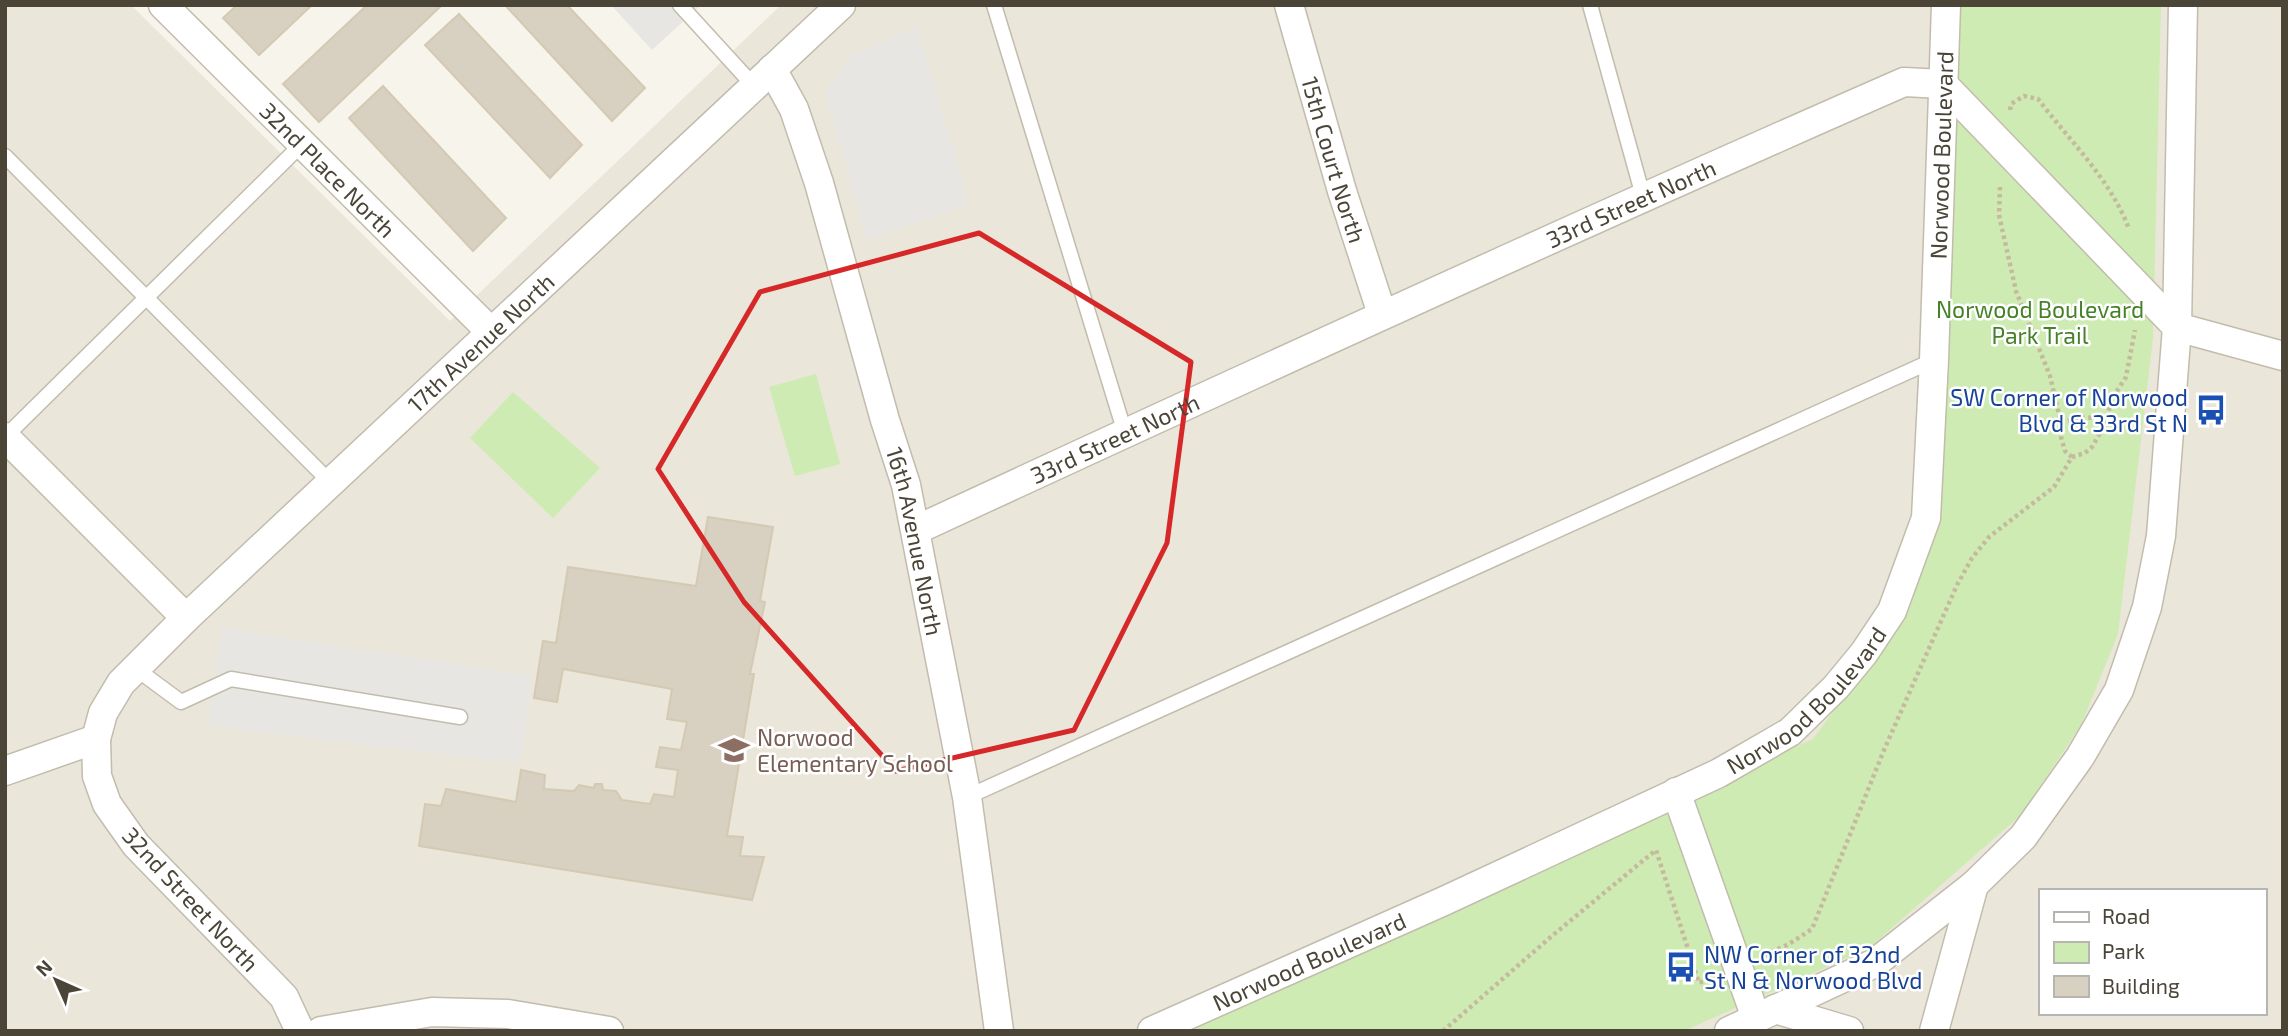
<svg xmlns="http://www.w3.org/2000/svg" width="2288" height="1036" viewBox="0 0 2288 1036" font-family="'Exo 2',sans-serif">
<rect width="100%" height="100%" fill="#f6f4eb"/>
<!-- residential -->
<path fill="#eae6d9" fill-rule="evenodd" d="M5,5h126l319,316 331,-316h1502v1026h-2278zM2041,891h224v122h-224z"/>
<!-- green -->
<path fill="#ceebb3" d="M1951,5h210l-8,333 -35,296 -37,91 -59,89 -153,134 -185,83h-496l625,-292 92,-124z
M816,374l24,90 -45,12 -26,-89z
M513,392l87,76 -47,50 -83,-80z"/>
<!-- parking -->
<path fill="#e8e6e3" d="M611,5h90l-49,45z
M917,26l52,178 -102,36 -42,-148 23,-35z
M222,628l310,48 -11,87 -313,-37z"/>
<!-- building -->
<path fill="#d8d0c0" stroke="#d4c9b3" stroke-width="2" d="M237,5h75l-53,50 -36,-37z
M367,5h75l-123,117 -36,-38z
M505,5h62l78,83 -33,33z
M459,14l123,131 -32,33 -125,-133z
M383,86l123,132 -33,33 -124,-133z
M708,517l65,10 -13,74 5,1 -15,72h4l-27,162 16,1 -3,19 24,1 -12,43 -333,-54 6,-42 16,2 5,-17 70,13 5,-32 24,5 -1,14 30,2 5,-6 15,3 1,-4h7l1,6 13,1 6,9 28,4 4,-10 20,3 4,-27 -22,-3 4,-20 21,3 6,-28 -20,-3 5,-30 -109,-20 -6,33 -23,-4 9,-57 13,2 12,-76 128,19z"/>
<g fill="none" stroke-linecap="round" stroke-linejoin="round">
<!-- lane casing -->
<g stroke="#c2bcad" stroke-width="17">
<path id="lane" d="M680,5l74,81
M994,5l131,428
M1590,5l53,191
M5,156l327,328
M5,437l297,-293
M135,668l46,34 50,-23 229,38
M967,797l967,-437"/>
</g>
<!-- street casing -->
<g stroke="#c2bcad" stroke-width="31">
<g id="street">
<path id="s1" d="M163,5l328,327"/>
<path id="s2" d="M1289,5l53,186 40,123"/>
<path id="s3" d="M772,69l22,40 25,74 66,237 21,65 61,312 32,234"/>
<path d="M5,437l181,181"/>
<path id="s4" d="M916,530c328,-152 657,-303 988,-448l39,2 234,243 106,29"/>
<path d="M5,771l91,-32"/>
<path d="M1676,792l80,226"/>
<path d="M1775,1009l74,22"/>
<path id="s5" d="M300,1031l-16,-34 -148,-152 -29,-41 -10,-28 -1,-37 7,-26 18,-30 65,-65 655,-613"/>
<path d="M321,1031l111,-19 76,2 101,17"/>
<path id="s6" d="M1152,1031l292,-130 275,-128 71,-41 46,-45 28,-34 28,-42 34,-93 8,-158 12,-355"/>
<path d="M1729,1031l146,-68 99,-78 49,-48 57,-80 39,-67 28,-83 14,-71 16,-209 6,-322"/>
<path d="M1934,1031l40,-146"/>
</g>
</g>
<!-- path -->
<path stroke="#c5ba9e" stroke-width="4.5" stroke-dasharray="3.5 3.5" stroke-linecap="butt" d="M2010,110l1,-6 13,-8 14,3c31,41 73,81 91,130
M2000,187l-1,28 17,76 34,85 11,47v14l4,14 7,6
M2061,423c16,-6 27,-8 42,-2
M1765,955l24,-11 23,-15 72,-179 73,-165 15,-27 17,-21 65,-50 18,-30 13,-4 7,-6 7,-12 16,-41 11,-17 9,-47
M1443,1031l110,-96 103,-85 43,133 10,-4"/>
<!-- lane -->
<use href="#lane" stroke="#fff" stroke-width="14"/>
<!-- street -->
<use href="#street" stroke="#fff" stroke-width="28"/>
</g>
<!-- marked area -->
<path fill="none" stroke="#d62828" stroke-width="5" stroke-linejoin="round" d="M979,233l212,129 -24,181 -93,187 -178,41 -152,-169 -86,-133 102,-177z"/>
<!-- icons -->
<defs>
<g id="bus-bare" transform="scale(2.415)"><path d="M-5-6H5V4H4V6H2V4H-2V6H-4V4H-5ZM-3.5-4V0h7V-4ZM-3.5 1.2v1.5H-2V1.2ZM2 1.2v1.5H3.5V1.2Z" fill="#1a4fb4" stroke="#fff" stroke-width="2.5" paint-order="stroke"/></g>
<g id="school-bare" transform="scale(2.415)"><path d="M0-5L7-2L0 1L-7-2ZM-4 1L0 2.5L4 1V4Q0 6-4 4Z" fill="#8d6e63" stroke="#fff" stroke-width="2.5" paint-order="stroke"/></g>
</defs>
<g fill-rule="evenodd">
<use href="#bus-bare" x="2211" y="410"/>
<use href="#school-bare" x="734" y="750"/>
<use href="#bus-bare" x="1681" y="967"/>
</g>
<g text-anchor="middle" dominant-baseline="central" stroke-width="5" stroke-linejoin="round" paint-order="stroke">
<!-- street labels -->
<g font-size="23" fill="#4b4538" stroke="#fff">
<text stroke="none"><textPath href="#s6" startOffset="1326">Norwood Boulevard</textPath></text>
<text stroke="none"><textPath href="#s2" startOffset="161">15th Court North</textPath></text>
<text stroke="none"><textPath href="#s1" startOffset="233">32nd Place North</textPath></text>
<text stroke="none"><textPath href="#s4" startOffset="786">33rd Street North</textPath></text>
<text stroke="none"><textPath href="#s5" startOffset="924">17th Avenue North</textPath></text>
<text stroke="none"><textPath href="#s4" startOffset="219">33rd Street North</textPath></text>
<text stroke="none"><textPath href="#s3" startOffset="495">16th Avenue North</textPath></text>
<text stroke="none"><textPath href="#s6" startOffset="738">Norwood Boulevard</textPath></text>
<text transform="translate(191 899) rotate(47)">32nd Street North</text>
<text stroke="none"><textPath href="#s6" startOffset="172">Norwood Boulevard</textPath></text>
</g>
<!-- park labels -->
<g font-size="23" fill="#448128" stroke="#fff">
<text x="2040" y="309">Norwood Boulevard<tspan x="2040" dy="26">Park Trail</tspan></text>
</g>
<!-- transit labels -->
<g font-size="23" fill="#164399" stroke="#fff" text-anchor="end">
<text x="2188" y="397">SW Corner of Norwood<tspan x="2188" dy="26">Blvd &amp; 33rd St N</tspan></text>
<text x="1704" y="954" text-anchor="start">NW Corner of 32nd<tspan x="1704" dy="26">St N &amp; Norwood Blvd</tspan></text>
</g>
<!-- education labels -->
<g font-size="23" fill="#785e54" stroke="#fff" text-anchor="start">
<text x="757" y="737">Norwood<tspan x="757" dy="26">Elementary School</tspan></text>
</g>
</g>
<!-- border -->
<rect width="2288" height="1036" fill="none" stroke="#4b4538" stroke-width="14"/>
<!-- legend -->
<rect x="2039" y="889" width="228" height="126" fill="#ffffff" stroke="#b7b5af" stroke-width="2"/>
<rect x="2054" y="912" width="35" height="10" fill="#ffffff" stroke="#b7b5af" stroke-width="2"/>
<text x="2102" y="924" font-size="21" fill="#4b4538">Road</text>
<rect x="2054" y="942" width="35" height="21" fill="#ceebb3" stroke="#b7b5af" stroke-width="2"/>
<text x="2102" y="959" font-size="21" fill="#4b4538">Park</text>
<rect x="2054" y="976" width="35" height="21" fill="#d8d0c0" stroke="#b7b5af" stroke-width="2"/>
<text x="2102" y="994" font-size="21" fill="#4b4538">Building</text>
<!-- north arrow -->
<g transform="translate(56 980) rotate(315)" stroke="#ffffff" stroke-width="5" paint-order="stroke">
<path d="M0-5L12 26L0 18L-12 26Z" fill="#4b4538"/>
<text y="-10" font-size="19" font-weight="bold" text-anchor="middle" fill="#4b4538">N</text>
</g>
</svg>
